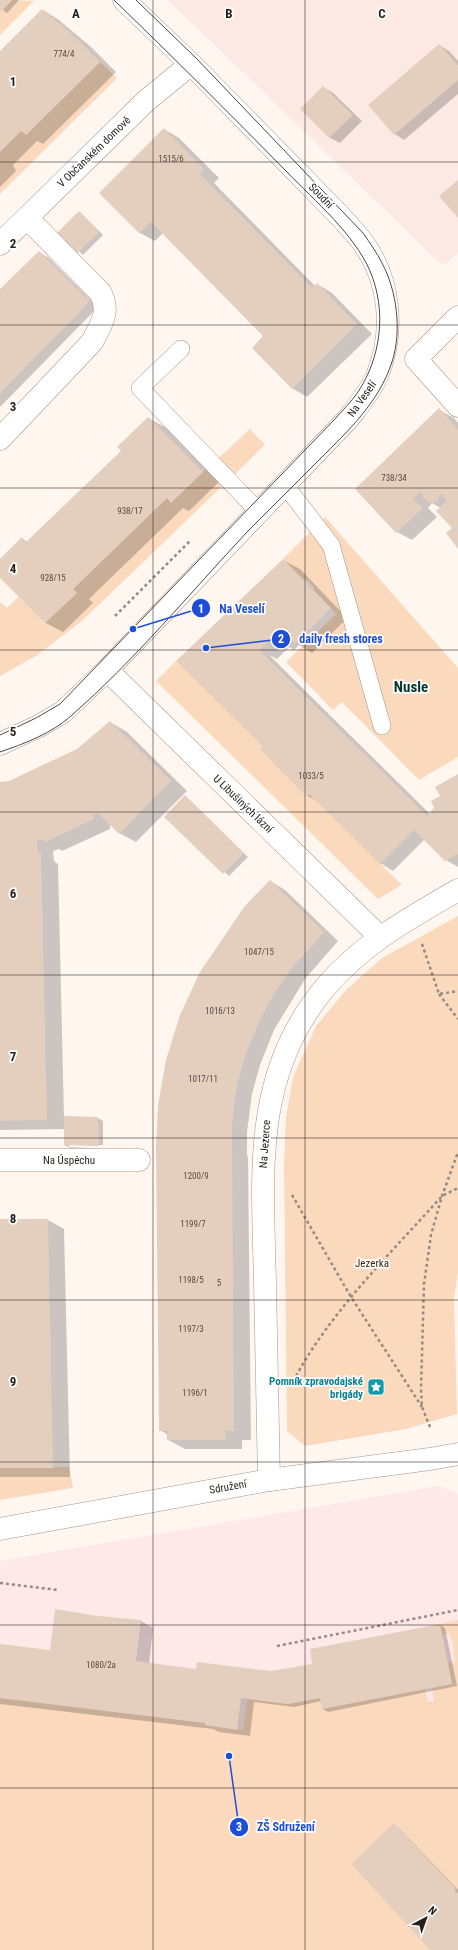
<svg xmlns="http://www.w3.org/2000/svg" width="458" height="1950" viewBox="0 0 458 1950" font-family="'Roboto Condensed',sans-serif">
<rect width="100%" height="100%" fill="#fff6f0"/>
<!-- industrial -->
<path fill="#fde9e3" d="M168,0h290v253l-15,13z"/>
<!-- education -->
<path fill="#fee8e8" d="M438,1486l17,6 3,4v454h-458v-389z"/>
<!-- green -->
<path fill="#fbd9bd" d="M12,0l22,1 -34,34v-25l2,1z
M100,62l17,16 -117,116v-42l21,-21 5,4z
M250,429l15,16 -182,175 -47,36 -36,20v-74l7,6 12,-12 26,27 32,-30 -4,-4 94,-91 4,4z
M325,517l133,151v89l-39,23 -77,-78 -9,8 -47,-48 50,-48 -23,-24 2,-2 -10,-10 -2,2 -20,-21z
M176,661l87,86 -2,2 46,48 2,-3 93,91 -24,14 -222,-218z
M458,916v356l-4,27 3,115 -51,15 -101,17 -18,-15 -3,-268 2,-46 7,-40 23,-51 31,-37 35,-31z
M69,1467l4,21 -73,12v-32z
M458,1620v274l-4,-4 1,-2 -61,-64 -43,40 79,86h-430v-252l205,25v2l38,5 4,-31 41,5 32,-6 2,11 103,-20 3,13 6,-1 -2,-13 20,-4 -4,-21 7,-2 -3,-22 -1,1 -2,-6 -7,1 -2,-11z"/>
<!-- shadow -->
<path fill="#0003" d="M0,0h19l-12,13 -7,-5z
M43,10l16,10 32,27 25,25 -73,72 -6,-3 -24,24 3,6 -16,16v-134z
M439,45l10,6 9,10v33l-54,46 -9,-6 -26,-29z
M323,87l10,6 29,28 -22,22 -10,-5 -28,-29z
M164,129l15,9 40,40 -5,5 101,103 2,-2 15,9 40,41 -65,63 -15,-9 -27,-52 -102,-103 -8,8 -15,-8 -40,-40z
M80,212l23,23 -20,20 -24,-22z
M39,252l10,6 49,49 -98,100v-116z
M439,410l15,8 4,5v124l-4,-19 -13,-20 -9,-5 -4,5 9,9 -25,23 -15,-8z
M148,418l17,9 54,55 -30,29 -6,-3 -94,91 4,4 -30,29 -17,-9 -46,-47v-16l22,-21 6,3 94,-91z
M283,560l17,9 47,49 -35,35 -13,-8 -5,5 -5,-3 -12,12 -8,-4 161,159 28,-39v92l-12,-7 -21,-21 -32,32 -13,-8 -60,-60 -12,-7 -44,-49 -87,-86z
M110,722l17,10 60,59 -51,51 -17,-9 -9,-9v5l-48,22 -3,-2 -6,2 1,10 4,3 6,253 34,1 5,3v24h-34v2l35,2 -34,-1 -5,-3v-16l-65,1v-347l9,-1 68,-32z
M185,797l63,60 -19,19 -64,-59z
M270,881l15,9 53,51 -33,38 -31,51 -14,35 -8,29 -5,38v24l1,1 3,283h-9v9h-57l-17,-9v-5l-8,-5z
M0,1220h48l16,9 6,248h-70z
M98,1617l43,4 12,7 -4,36 48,6 74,2 43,-7 126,-40 5,3 12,58 -129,26 -5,-3 -2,-8 -27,6 -40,-5 -4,34 -31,-4 -6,-3 -213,-25v-59l51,6z
M394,1825l5,3 59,62v60h-27z"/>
<!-- building -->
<path fill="#e4cfbf" d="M0,0h12l-10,11 -2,-1z
M42,9l32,27 26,26 -74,73 -5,-4 -21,21v-101z
M439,44l19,21v15l-64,55 -26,-30z
M323,86l30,29 -24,23 -29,-29z
M164,128l40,41 -4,5 112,114 5,-5 40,41 -65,65 -40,-41 11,-12 -112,-114 -12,11 -40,-40z
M458,180v38l-19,-22z
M79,211l20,21 -22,21 -20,-20z
M39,251l50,50 -10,12 -79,80v-104z
M439,408l19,22v119l-12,-16 6,-5 -16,-17 11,-10 -7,-8 -2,7 -7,3 -8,-5 -2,-7 -8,8 10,9 -27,25 -41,-44z
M148,417l55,55 -32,31 -4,-5 -94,91 4,4 -32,30 -45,-45v-19l22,-22 4,5 95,-91 -4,-4z
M283,559l48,49 -36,36 -10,-10 -8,7 -4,-4 -14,13 168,166 7,-8 -3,-7 9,-5 -5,-9 23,-13v80l-13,7 -31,-31 -34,34 -71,-70 -2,3 -24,-24 -23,-24 3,-2 -87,-86z
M110,721l61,60 -52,53 -21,-21 -5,2 1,4 -49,23 -3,-3 -5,2 1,12h3l6,267 -47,1v-339l9,-1 68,-32z
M185,795l59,58 -21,21 -59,-57z
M270,880l54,52 -34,38 -18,27 -13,25 -14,34 -8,29 -5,38v24l2,284 -9,-1 1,10h-59v-9h-8l-3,-285 2,-41 8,-45 14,-45 20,-43 44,-65z
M64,1116l34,1 1,29 -35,-1z
M0,1219h48l5,249h-53z
M55,1609l43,7 43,4 -5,41 60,8 1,-7 74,9 41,-7 -2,-15 130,-25 12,60 -130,25 -2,-11 -32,6 -47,-6 -4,32 -32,-5v-2l-205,-25v-54l50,6z
M394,1823l62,66 -2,1 4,4v56h-28l-79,-86z"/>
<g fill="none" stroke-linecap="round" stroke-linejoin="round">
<!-- lane casing -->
<g stroke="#a89586" stroke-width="18">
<path id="lane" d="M181,349l-41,39 119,124
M285,485l46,60 51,181"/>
</g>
<!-- street casing -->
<g stroke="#a89586" stroke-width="23">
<path id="street" d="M0,244l146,-143 45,-37
M416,359l42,47
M416,359l42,-42
M0,439l92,-97c9,-17 19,-31 8,-50l-73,-74
M107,670l273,267
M0,744l39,-18 24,-14 44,-42 241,-251c10,-13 22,-27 29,-43 18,-44 14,-97 -16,-136 -7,-9 -15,-17 -22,-25l-148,-151 -67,-64
M0,1160h139
M269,1480l161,-21 28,-5"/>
</g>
<!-- secondary casing -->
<g stroke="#a89586" stroke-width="23">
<path id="secondary" d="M0,1529l269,-49c-1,-65 -3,-131 -4,-196 -2,-106 -14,-206 58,-294 36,-44 86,-72 135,-100"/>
</g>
<!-- path -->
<path stroke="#938b85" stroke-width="2.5" stroke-dasharray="3 3" stroke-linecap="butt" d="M115,616l76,-76
M422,944l17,50 19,-3
M439,994l19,25
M292,1195l59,102 71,110
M296,1376c37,-67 94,-122 146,-180l16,-8
M430,1427l-8,-20 -1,-18 3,-105 7,-49 11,-39 16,-44
M0,1583l58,7
M277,1646l181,-36"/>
<!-- lane -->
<use href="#lane" stroke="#fff" stroke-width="17"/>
<!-- street -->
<use href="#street" stroke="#fff" stroke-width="22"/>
<!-- secondary -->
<use href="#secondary" stroke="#fff" stroke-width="22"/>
<!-- tram -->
<path stroke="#504943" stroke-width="1" d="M0,735l36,-17 24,-14 274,-284c8,-9 17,-18 24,-28 23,-35 29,-81 12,-121 -16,-37 -55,-70 -83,-99 -57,-58 -115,-116 -173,-172
M0,752c24,-8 52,-19 71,-36 64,-56 119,-123 177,-185 24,-24 48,-48 72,-72 29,-29 59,-57 72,-97 10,-31 5,-71 -10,-99 -5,-10 -12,-20 -19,-30l-167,-175 -60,-58"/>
</g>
<!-- grid -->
<path fill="none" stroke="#261f19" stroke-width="1" stroke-opacity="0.55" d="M153,0v1950M305,0v1950M0,162h458M0,325h458M0,488h458M0,650h458M0,812h458M0,975h458M0,1138h458M0,1300h458M0,1462h458M0,1625h458M0,1788h458"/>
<!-- icons -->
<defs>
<g id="sight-square" transform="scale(0.9)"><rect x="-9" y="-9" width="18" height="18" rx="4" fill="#0f9aa8" stroke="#fff"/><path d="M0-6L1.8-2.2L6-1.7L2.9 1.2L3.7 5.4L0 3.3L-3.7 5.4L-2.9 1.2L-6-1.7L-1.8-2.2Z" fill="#fff"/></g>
</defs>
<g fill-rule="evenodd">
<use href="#sight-square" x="376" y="1387"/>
</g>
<g text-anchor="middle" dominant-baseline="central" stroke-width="3.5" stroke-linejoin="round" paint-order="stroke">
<!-- number labels -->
<g font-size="9" fill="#564b42">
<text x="64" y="54">774/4</text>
<text x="171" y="159">1515/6</text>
<text x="394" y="478">738/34</text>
<text x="130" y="511">938/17</text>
<text x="53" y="578">928/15</text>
<text x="311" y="776">1033/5</text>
<text x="259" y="952">1047/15</text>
<text x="220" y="1011">1016/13</text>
<text x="203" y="1079">1017/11</text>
<text x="196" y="1176">1200/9</text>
<text x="193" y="1224">1199/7</text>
<text x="191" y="1280">1198/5</text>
<text x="219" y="1283">5</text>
<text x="191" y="1329">1197/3</text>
<text x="195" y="1393">1196/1</text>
<text x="101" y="1665">1080/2a</text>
</g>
<!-- street labels -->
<g font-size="11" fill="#261f19" stroke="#fff">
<text transform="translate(94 152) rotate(-44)">V Občanském domově</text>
<text transform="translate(321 196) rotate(46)">Soudní</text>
<text transform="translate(362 399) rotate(-55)">Na Veselí</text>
<text transform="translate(243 804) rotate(44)">U Libušiných lázní</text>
<text transform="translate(265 1144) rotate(-86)">Na Jezerce</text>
<text x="69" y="1160">Na Úspěchu</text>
<text transform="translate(228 1487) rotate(-10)">Sdružení</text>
</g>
<!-- park labels -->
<g font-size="11" fill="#432100" stroke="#fff">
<text x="372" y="1263">Jezerka</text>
</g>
<!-- culture labels -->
<g font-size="11" font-weight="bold" fill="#0d838f" stroke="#fff" text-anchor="end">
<text x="363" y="1381">Pomník zpravodajské<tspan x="363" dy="13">brigády</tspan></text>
</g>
<!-- district labels -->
<g font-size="15" font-weight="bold" fill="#043828" stroke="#fff">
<text x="411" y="687">Nusle</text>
</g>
</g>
<g font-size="13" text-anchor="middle" font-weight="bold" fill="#261f19" stroke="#fff" stroke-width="3.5" stroke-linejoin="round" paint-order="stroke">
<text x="76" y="18">A</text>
<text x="229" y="18">B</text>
<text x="382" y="18">C</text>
<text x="13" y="86">1</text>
<text x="13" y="248">2</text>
<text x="13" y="411">3</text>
<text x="13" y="573">4</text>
<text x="13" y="736">5</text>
<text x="13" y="898">6</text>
<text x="13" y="1061">7</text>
<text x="13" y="1223">8</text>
<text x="13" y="1386">9</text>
</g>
<!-- callouts -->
<path fill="none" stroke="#1d4ed8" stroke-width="1.5" d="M133 629L201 608M206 648L281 639M229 1756L239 1827"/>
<g fill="#1d4ed8" stroke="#fff" stroke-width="1.5">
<circle cx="133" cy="629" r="4"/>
<circle cx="206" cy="648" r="4"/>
<circle cx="229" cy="1756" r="4"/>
<circle cx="201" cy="608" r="10"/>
<circle cx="281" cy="639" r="10"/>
<circle cx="239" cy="1827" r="10"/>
</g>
<g font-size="12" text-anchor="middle" font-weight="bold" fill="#fff">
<text x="201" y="613">1</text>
<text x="281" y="643">2</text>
<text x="239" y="1831">3</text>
</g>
<g font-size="12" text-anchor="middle" font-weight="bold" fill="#1d4ed8" stroke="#fff" stroke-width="3.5" stroke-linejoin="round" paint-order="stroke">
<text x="242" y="613">Na Veselí</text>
<text x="341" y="643">daily fresh stores</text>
<text x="286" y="1831">ZŠ Sdružení</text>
</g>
<!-- north arrow -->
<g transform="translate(426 1918) rotate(41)" stroke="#ffffff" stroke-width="3" paint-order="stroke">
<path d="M0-3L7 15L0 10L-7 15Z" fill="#261f19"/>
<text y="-6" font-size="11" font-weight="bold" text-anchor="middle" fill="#261f19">N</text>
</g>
</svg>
